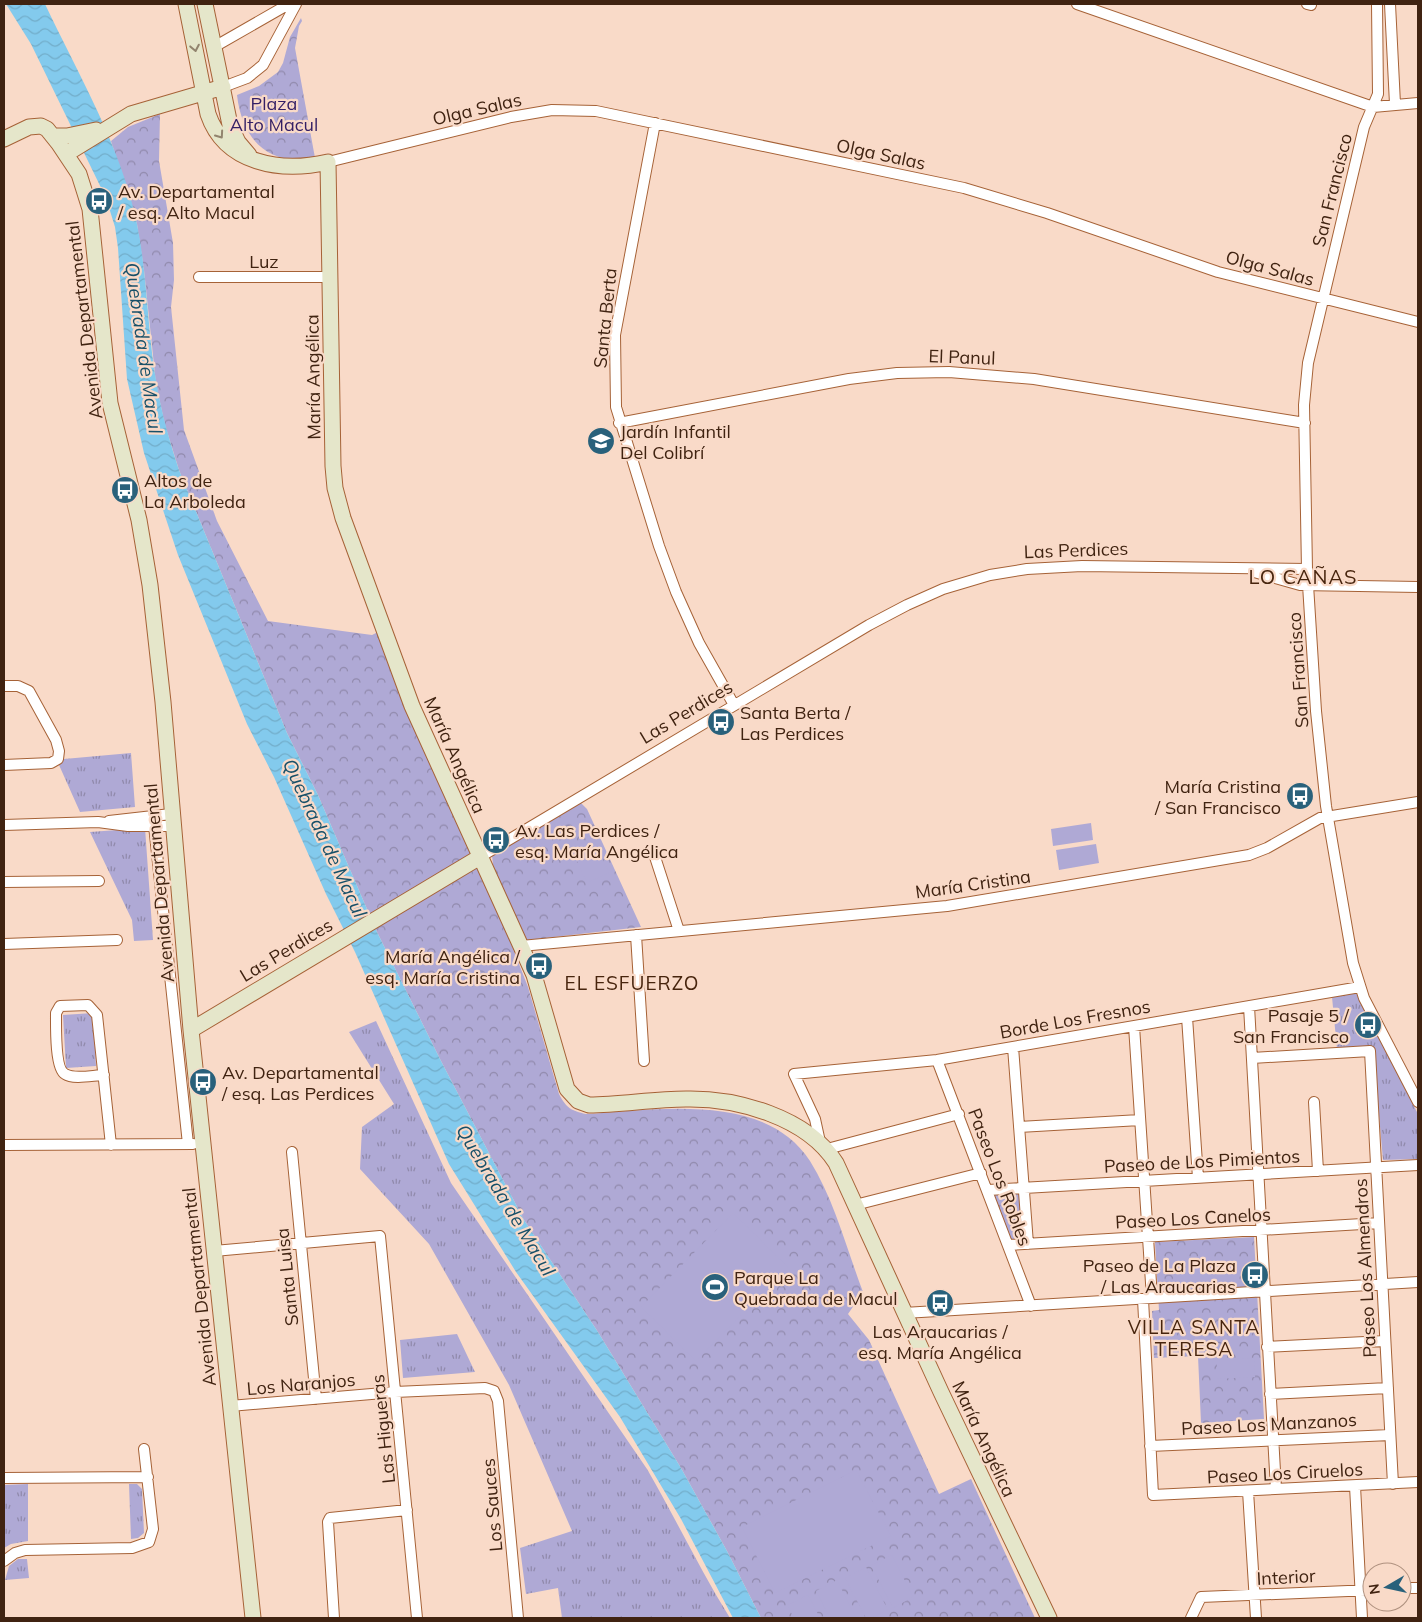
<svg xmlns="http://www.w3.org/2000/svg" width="1422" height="1622" viewBox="0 0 1422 1622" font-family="Mulish,sans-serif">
<defs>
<pattern id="grass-tufts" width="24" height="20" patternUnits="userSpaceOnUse" patternTransform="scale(1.25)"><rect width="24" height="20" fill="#afa9d5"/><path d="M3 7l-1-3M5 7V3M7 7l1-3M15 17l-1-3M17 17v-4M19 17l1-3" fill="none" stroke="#9089ab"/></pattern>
<pattern id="park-crowns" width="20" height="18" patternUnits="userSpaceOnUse" patternTransform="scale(1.25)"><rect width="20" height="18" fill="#afa9d5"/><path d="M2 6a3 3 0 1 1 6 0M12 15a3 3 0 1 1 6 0" fill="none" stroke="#9089ab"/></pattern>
<pattern id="water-waves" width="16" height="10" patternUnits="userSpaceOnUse" patternTransform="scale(1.25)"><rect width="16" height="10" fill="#83caed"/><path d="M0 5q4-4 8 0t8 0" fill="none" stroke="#72adca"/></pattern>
</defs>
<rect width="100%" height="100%" fill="#f9dac8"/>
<!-- grass -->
<path fill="url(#grass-tufts)" d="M131,753l4,54 -55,5 -21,-47 5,-6z
M145,828l8,112 -19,1 -2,-21 -42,-88z
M1356,993l62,121v45l-35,1 -10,-112 -36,1 -5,-52z
M93,1013l3,53 -30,2 -3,-53z
M376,1021l75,162 196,286c29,50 53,101 83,149h-168l-4,-30 -32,6 -6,-46 52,-17 -63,-146 -80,-141 -69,-75 2,-42 32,-23 -45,-72z
M1021,1191l5,51h-14l-18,-47z
M457,1334l18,38 -72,6 -3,-38z
M28,1484v57l-17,3 -7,4v-63z
M129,1484h8l5,5 2,44 -6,5 -7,1z
M18,1559h9l2,19 -24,2 4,-14z"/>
<!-- park -->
<path fill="url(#park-crowns)" d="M301,18l1,3 -3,5 -4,22 20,110c-47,9 -73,-19 -78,-63l22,-9 19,-14 5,-9 7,-26z
M160,114l-1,47 14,82 1,37 -3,27 13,123 33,91 51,100 104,14 6,-3 103,235 47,120 31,107c7,14 13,17 27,20 70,-4 179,-23 224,47 24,38 37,89 53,131l-15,22 21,26 70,154 32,-15 64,139h-274l-34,-67 -46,-83 -83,-136 -74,-112 -83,-159 -65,-131 -58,-135 -31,-62 -108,-263 -14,-45 -9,-41 -12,-114 -7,-46 -26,-83 17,-14z
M581,803l6,6 54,118 -113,13 -5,-4 -30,-71 -1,-10z
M1254,1237l10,182 -63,4 -3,-67 -44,2 -2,-47 7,-1 -4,-68z"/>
<!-- garden -->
<path fill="#afa9d5" d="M1091,823l2,17 -40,6 -2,-17z
M593,838l16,35 -22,10 -16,-35z
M1096,844l3,19 -40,7 -3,-20z
M733,1213l55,54 -92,94 -55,-54z
M1231,1262l1,21 -43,2 -1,-21z
M1254,1358l1,19 -38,2v-20z
M856,1470l35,66 -116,57 -33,-66z
M892,1555l21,42 -20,11 -22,-43z
M866,1567l22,43 -17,8h-5l-21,-40z
M837,1580l19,38h-26l-14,-27z
M808,1595l12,23h-26l-7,-13z"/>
<!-- water -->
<path fill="url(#water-waves)" d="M6,4h39c34,72 76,142 92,220 11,54 10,108 20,162 5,29 13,56 22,84l108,263 31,62 58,135 65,131 83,159 74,112 83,136 46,83 34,67h-28l-52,-99 -61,-102 -104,-145 -67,-108 -94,-212 -29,-58 -52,-117 -27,-53 -69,-169 -34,-102 -17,-74 -9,-131 -3,-21 -9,-29 -75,-154z"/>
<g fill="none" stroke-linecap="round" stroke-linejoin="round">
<!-- street casing -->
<g stroke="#a66237" stroke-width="12">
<path id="street" d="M1077,4l296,103 45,-4
M1307,4l4,1
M1377,4l1,90 -14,33 -56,236 -4,42 3,164 9,142 10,95 27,157 11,35 54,104
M1390,4l5,100
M214,47l75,-43
M223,87l24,-9 16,-13 33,-61
M655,123l-40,212 1,72 43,139 17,46 23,51 35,62
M328,162l183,-45 41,-7 44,1 368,77 83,25 171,59 200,50
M199,277h131
M619,423l230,-44 48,-6 52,-1 85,7 271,44
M1254,572l46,13 118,2
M4,686h14l11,5 27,49 3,11 -1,8 -7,4 -47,2
M153,816l35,328
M109,821l62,-7
M4,825l94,-3 30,4h44
M480,857l389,-232 38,-20 36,-16 47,-14 37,-6 55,-3 225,3
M655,857l24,74
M4,882l95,-1
M636,935l8,126
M4,944l113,-4
M521,946l426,-40 302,-51 18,-7 53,-30 98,-16
M1249,1006l27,483
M1187,1017l11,161
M1134,1026l18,272
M1013,1047l15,197
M1252,1058l118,-7 23,433
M937,1060l94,246
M104,1075c-10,0 -30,5 -39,-1 -10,-5 -9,-49 -9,-61l4,-7 28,-1 9,10 14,130
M1314,1102l4,69
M1019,1127l121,-7
M820,1142l-5,-23 -21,-45 143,-14 423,-73
M4,1145l189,-1
M827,1149l132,-35
M292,1152l24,247
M988,1190l430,-25
M855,1205l126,-32
M1008,1245l371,-22
M214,1251l166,-15 37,382
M1143,1299l10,196 265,-13
M904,1313l514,-31
M1267,1347l118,-6
M1270,1394l118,-6
M230,1406l165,-14 90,-4 9,3 4,10 20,217
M1150,1446l240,-11
M4,1478l144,-1
M1355,1486l7,132
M1248,1491l8,127
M4,1561l11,-8 10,-3 107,-2 17,-6 4,-13 -9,-80
M1402,1588h16
M334,1618l-6,-96 2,-4 77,-8
M1191,1618l10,-21 171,-7"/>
</g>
<!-- secondary casing -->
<g stroke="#a66237" stroke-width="17">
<path id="secondary" d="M186,4l22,110c17,50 73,59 120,48l5,304 2,22 8,30 69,188 122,269 33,114 11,12 11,4c32,0 64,-6 97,-6 51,-1 121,18 150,64l105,229 108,226
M205,4l25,121 8,17 11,13
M53,136h14l29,-6
M4,139l25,-12 12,-1 6,3 12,15 20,30 11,35 20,194 29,117 11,65 13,117 28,328 62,588
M66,154l65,-40 92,-27
M191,1030l289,-173"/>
</g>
<!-- street -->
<use href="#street" stroke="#fff" stroke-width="10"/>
<!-- secondary -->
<use href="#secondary" stroke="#e5e6ca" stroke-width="15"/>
</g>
<!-- one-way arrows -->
<defs><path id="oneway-chevron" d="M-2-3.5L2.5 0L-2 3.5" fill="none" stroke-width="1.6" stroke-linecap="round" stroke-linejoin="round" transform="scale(1.25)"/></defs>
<g stroke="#92846e">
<use href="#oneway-chevron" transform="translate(195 48) rotate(79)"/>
<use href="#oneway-chevron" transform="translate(220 135) rotate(55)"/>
</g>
<!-- icons -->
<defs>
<g id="bus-disc" transform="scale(1.4375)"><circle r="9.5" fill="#29617b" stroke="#f9dac8"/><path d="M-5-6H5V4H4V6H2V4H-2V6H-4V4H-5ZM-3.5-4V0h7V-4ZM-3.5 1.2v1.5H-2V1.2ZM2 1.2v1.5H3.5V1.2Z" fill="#fff"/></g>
<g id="school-disc" transform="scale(1.4375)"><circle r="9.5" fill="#29617b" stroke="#f9dac8"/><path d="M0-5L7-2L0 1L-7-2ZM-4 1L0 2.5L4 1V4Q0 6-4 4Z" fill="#fff"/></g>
<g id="stadium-disc" transform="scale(1.4375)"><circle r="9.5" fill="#29617b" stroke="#f9dac8"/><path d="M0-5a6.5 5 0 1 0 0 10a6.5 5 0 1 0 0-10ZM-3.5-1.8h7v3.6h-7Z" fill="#fff"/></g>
</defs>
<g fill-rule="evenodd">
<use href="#bus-disc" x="99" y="201"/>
<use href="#school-disc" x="601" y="441"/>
<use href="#bus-disc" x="125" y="490"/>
<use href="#bus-disc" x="721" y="722"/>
<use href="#bus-disc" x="1300" y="796"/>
<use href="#bus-disc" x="496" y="840"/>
<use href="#bus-disc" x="539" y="966"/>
<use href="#bus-disc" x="1368" y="1025"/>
<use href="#bus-disc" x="203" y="1082"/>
<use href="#bus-disc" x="1255" y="1275"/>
<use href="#stadium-disc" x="715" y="1287"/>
<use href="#bus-disc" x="940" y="1303"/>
</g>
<g text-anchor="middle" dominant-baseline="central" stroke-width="4.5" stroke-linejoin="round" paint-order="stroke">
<!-- park labels -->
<g font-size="18" fill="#331f65" stroke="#f9dac8">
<text x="274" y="103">Plaza<tspan x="274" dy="21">Alto Macul</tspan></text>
</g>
<!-- street labels -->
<g font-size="18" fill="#402311" stroke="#f9dac8">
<text transform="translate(477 109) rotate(-13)">Olga Salas</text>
<text transform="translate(881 154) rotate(12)">Olga Salas</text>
<text transform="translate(1332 190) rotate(-76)">San Francisco</text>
<text x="264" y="261">Luz</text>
<text transform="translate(1270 268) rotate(15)">Olga Salas</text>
<text transform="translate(605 318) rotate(-84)">Santa Berta</text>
<text transform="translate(84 320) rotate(-97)">Avenida Departamental</text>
<text transform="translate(962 357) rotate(2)">El Panul</text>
<text transform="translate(313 377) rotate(-91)">María Angélica</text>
<text transform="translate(1076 550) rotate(-2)">Las Perdices</text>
<text transform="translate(1298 670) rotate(-94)">San Francisco</text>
<text transform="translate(686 712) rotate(-31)">Las Perdices</text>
<text transform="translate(455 755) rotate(66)">María Angélica</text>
<text transform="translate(159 883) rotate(-95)">Avenida Departamental</text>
<text transform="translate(973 884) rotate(-8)">María Cristina</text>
<text transform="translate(286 950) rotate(-31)">Las Perdices</text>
<text transform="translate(1075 1019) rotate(-10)">Borde Los Fresnos</text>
<text transform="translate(1202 1161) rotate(-3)">Paseo de Los Pimientos</text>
<text transform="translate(1000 1177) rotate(69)">Paseo Los Robles</text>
<text transform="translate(1193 1218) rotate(-3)">Paseo Los Canelos</text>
<text transform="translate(1365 1268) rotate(-93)">Paseo Los Almendros</text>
<text transform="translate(287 1277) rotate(-96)">Santa Luisa</text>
<text transform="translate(199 1287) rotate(-96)">Avenida Departamental</text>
<text transform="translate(301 1384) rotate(-5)">Los Naranjos</text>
<text transform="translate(1269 1424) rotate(-3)">Paseo Los Manzanos</text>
<text transform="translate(383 1429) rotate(-96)">Las Higueras</text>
<text transform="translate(984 1439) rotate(65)">María Angélica</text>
<text transform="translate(1285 1473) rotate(-3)">Paseo Los Ciruelos</text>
<text transform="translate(492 1505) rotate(-95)">Los Sauces</text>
<text transform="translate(1286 1577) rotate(-3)">Interior</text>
</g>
<!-- poi labels -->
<g font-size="18" fill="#402311" stroke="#f9dac8" text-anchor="start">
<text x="118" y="191">Av. Departamental<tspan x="118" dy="21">/ esq. Alto Macul</tspan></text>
<text x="620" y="431">Jardín Infantil<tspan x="620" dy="21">Del Colibrí</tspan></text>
<text x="144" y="480">Altos de<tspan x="144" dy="21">La Arboleda</tspan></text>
<text x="740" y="712">Santa Berta /<tspan x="740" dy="21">Las Perdices</tspan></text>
<text x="1281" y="786" text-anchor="end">María Cristina<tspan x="1281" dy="21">/ San Francisco</tspan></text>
<text x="515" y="830">Av. Las Perdices /<tspan x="515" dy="21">esq. María Angélica</tspan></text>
<text x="520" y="956" text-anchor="end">María Angélica /<tspan x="520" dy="21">esq. María Cristina</tspan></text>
<text x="1349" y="1015" text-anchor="end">Pasaje 5 /<tspan x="1349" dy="21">San Francisco</tspan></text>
<text x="222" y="1072">Av. Departamental<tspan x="222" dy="21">/ esq. Las Perdices</tspan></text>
<text x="1236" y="1265" text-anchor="end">Paseo de La Plaza<tspan x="1236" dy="21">/ Las Araucarias</tspan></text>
<text x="734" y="1277">Parque La<tspan x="734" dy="21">Quebrada de Macul</tspan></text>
<text x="940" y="1331" text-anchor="middle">Las Araucarias /<tspan x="940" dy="21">esq. María Angélica</tspan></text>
</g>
<!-- water labels -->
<g font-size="19" font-style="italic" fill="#175069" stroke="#f9dac8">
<text transform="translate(144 348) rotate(82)">Quebrada de Macul</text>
<text transform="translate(325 838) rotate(65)">Quebrada de Macul</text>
<text transform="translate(506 1200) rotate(59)">Quebrada de Macul</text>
</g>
<!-- neighbourhood labels -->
<g font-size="19" letter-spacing="1" fill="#47240d" stroke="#f9dac8">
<text x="632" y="983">EL ESFUERZO</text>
<text x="1194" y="1327">VILLA SANTA<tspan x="1194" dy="22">TERESA</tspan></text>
</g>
<!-- quarter labels -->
<g font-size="20" letter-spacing="1" fill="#47240d" stroke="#f9dac8">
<text x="1303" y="576">LO CAÑAS</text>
</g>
</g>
<!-- border -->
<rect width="1422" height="1622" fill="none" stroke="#402311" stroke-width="10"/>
<!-- north arrow -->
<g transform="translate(1387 1587) rotate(261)"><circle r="24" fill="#f9dac8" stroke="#af917f"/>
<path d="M0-4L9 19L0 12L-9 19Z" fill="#29617b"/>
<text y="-8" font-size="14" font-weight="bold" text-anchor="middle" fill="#402311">N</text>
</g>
</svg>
